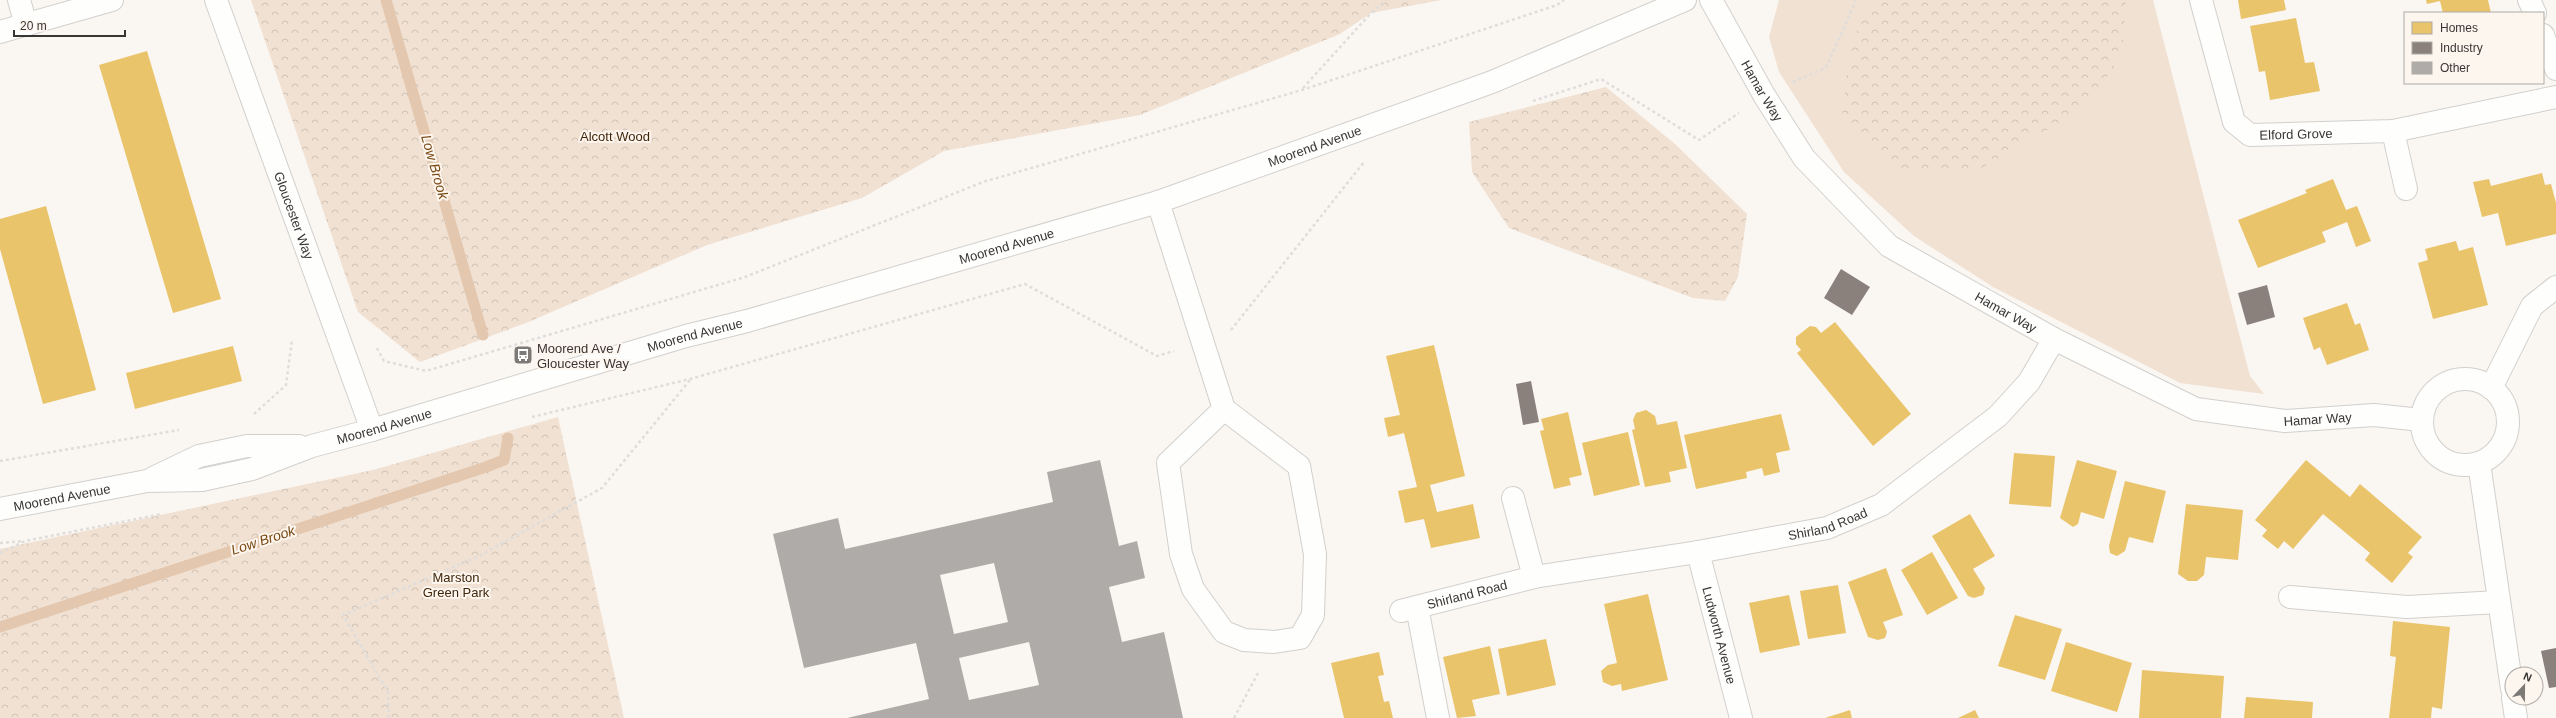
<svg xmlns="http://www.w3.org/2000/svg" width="2556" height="718" viewBox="0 0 2556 718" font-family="Helvetica,sans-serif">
<defs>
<pattern id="forest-crowns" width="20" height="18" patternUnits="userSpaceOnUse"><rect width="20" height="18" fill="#f1e1d2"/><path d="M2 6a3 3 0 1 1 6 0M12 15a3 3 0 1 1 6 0" fill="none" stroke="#cfc2b5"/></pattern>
</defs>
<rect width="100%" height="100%" fill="#faf6f2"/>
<!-- grass -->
<path fill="#f1e1d2" d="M1779,0h374l97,376 14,18 -84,-11 -187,-96 -79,-51 -70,-64 -65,-100 -10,-35z"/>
<!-- forest -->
<path fill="url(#forest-crowns)" d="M251,0h1190l-70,13 -31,21 -200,81 -196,36 -82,47 -155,47 -181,78 -106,39 -62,-50z
M1871,0h255l-4,54 -34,52 -113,66 -83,-2 -50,-54 8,-70z
M1606,87l69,57 72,70 -9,63 -13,24 -32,-3 -184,-70 -37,-56 -3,-50z
M558,417l66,301h-624v-169l373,-79z"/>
<!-- homes -->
<path fill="#e9c46a" d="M2238,0h46l2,10 -45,9z
M2426,0h62l3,13h-48l-3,-12 -13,3z
M2296,18l9,45 9,-1 6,29 -50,9 -5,-29 -6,1 -9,-46z
M147,51l74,248 -48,14 -74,-248z
M2542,173l3,12 6,-1 5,19v31l-50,12 -8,-33 -16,4 -9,-35 16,-3 2,7z
M2333,179l13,31 11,-4 14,35 -15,6 -9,-25 -25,10 4,10 -68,26 -20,-48 69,-27 -2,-3z
M46,206l50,184 -53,14 -43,-155v-30z
M2456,241l3,10 14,-4 15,58 -55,14 -15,-56 10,-3 -3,-11z
M2347,303l8,22 5,-2 9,27 -42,15 -7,-18 -6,3 -11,-32z
M1835,322l76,92 -38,32 -76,-93 4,-3 -5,-6v-7l14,-11 6,1 5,6z
M1434,345l31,131 -35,9 7,27 36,-8 7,34 -49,10 -7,-29 -19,4 -7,-32 19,-4 -13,-54 -16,4 -4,-19 16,-3 -14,-59z
M233,346l9,35 -107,28 -9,-36z
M1646,410l9,6 2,9 20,-4 10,47 -18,4 2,10 -26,5 -13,-57 3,-1 -2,-9 3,-7z
M1568,412l14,63 -13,3 2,7 -17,4 -14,-58 4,-1 -3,-11z
M1781,414l9,36 -14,3 4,19 -16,4 -2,-8 -16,4 1,6 -51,11 -12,-54z
M1628,432l12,53 -46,11 -12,-53z
M2014,453l41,3 -4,51 -42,-3z
M2077,460l40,11 -13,48 -23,-7 -3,12 -5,3 -13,-9z
M2306,460l44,37 10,-13 62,53 -14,16 5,4 -21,26 -27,-23 5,-7 -47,-39 -30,35 -9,-8 -6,8 -16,-13 5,-6 -12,-10z
M2125,481l41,10 -13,52 -24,-6 -4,14 -8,5 -7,-3 -1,-7z
M2186,504l57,6 -5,50 -32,-3 -2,18 -7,6h-9l-10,-7z
M1970,514l25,42 -22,13 12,19 -2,7 -9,3 -6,-2 -36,-60z
M1932,552l26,46 -31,17 -26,-45z
M1886,568l17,47 -20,7 4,10 -2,6 -7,2 -10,-3 -20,-55z
M1838,585l8,48 -38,6 -8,-48z
M1648,594l20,86 -46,11 -1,-7 -9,2 -9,-4 -2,-11 7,-6 9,-2 -13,-59z
M1789,595l11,50 -40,8 -11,-50z
M2015,615l47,14 -17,51 -47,-14z
M2393,621l57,6 -8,82 -10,-2 -1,11h-42l7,-61 -6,-1z
M1546,639l10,46 -49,11 -9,-47z
M2066,642l66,21 -15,49 -66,-21z
M1490,646l10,48 -28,6 4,16 -19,2 -14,-61z
M1379,652l5,23 -6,1 6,26 5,-1 4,17h-49l-13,-55z
M2142,670l82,6 -3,42h-82z
M2246,697l67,5 -1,16h-68z
M1850,710l2,8h-27z
M1975,710l4,8h-21z"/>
<!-- industry -->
<path fill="#8a817c" d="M1841,269l29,18 -18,28 -28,-17z
M2267,285l8,32 -28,8 -9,-32z
M1531,381l8,41 -16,3 -7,-41z
M2556,648v39l-7,1 -8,-37z"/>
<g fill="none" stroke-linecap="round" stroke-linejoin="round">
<!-- stream -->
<path stroke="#e3c7af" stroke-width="11" d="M386,0l97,335
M0,627l486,-160 18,-7 4,-22"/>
</g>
<!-- building -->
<path fill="#aeaba8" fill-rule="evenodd" d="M1100,460l19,86 18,-5 8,37 -36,9 13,55 42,-10 19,86h-336l82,-19 -13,-56 -112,25 -31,-134 65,-16 7,31 208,-47 -6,-30zM994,563l14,59 -54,12 -14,-59zM1029,642l10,43 -70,15 -10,-42z"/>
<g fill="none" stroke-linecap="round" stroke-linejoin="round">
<!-- minor casing -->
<g stroke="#d2d0cd" stroke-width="24">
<g id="minor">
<path d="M19,0l7,25"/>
<path id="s1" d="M216,0l156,430"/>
<path id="s2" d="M1711,0l53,95 40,63 85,88 165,93 142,70 89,12 89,-6 47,5"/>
<path id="s3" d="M2201,0l33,122 16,13 143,-4 163,-34"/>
<path d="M2529,0l6,13"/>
<path d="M0,32l112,-32"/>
<path d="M2543,35l13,34"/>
<path d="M2393,131l13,58"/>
<path d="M1158,202l66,207 75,57 16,88 -2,61 -13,23 -26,4 -30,-2 -20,-8 -31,-43 -12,-35 -13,-91 56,-54"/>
<circle cx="2465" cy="422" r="43"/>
<path d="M2491,388l41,-82 24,-19"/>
<path d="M2479,463l33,226"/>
<path d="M153,478l46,-22 48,-10h52"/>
<path d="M1513,498l21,79"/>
<path id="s4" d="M0,509l147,-28 55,-1 50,-11 60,-23 60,-16 314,-94 61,-15 411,-119 334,-120 193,-82"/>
<path id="s5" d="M1698,552l43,166"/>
<path d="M2290,597l117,10 92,-5"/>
<path d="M1417,607l21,111"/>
<path id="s6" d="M1401,611l133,-34 164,-25 129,-24 54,-23 117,-89 31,-34 25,-43"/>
<path d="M2513,698l3,20"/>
</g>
</g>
<!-- path -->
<path stroke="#dfdddc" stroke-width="2.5" stroke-dasharray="3 3" stroke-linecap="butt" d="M1793,82l33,-14 30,-68
M1303,88l68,-75 15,-13
M1533,101l68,-22 98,61 40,-27
M1231,330l133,-168
M377,348l7,13 42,10 319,-94 238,-95 319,-92 255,-85 7,-5
M254,414l32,-29 6,-45
M532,417l158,-38 335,-95 132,72 17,-5
M0,461l179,-31
M0,543l23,-2
M0,553l25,-12 137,-27
M389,718l-1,-26 -45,-77 136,-59 123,-68 88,-108
M1234,718l24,-45"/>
<!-- minor -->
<use href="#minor" stroke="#fefefd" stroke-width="22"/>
</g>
<!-- icons -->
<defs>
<g id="bus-square" transform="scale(1)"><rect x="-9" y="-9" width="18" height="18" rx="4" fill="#7c7976" stroke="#fdf6ef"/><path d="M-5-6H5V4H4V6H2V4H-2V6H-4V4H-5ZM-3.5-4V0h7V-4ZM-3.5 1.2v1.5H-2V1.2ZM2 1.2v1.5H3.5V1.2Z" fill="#fff"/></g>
</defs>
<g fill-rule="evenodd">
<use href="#bus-square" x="523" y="355"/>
</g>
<g text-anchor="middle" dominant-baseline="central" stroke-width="4" stroke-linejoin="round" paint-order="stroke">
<!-- street labels -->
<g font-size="13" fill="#383533" stroke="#fdf6ef">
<text stroke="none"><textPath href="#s2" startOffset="104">Hamar Way</textPath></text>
<text stroke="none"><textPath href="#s3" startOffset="193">Elford Grove</textPath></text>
<text stroke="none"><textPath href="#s4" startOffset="1367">Moorend Avenue</textPath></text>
<text stroke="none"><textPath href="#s1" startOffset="229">Gloucester Way</textPath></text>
<text stroke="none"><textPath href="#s4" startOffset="1043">Moorend Avenue</textPath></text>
<text stroke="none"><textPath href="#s2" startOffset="440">Hamar Way</textPath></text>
<text stroke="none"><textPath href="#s4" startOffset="719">Moorend Avenue</textPath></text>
<text stroke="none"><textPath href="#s2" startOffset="776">Hamar Way</textPath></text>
<text stroke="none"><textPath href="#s4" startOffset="395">Moorend Avenue</textPath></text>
<text stroke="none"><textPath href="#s4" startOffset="63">Moorend Avenue</textPath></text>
<text stroke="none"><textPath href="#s6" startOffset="436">Shirland Road</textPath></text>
<text stroke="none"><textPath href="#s6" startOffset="68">Shirland Road</textPath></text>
<text stroke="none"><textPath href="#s5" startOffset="86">Ludworth Avenue</textPath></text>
</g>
<!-- park labels -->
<g font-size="13" fill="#40260b" stroke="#fdf6ef">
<text x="615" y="136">Alcott Wood</text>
<text x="456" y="577">Marston<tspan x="456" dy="15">Green Park</tspan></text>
</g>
<!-- poi labels -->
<g font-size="13" fill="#383533" stroke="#fdf6ef" text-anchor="start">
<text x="537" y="348">Moorend Ave /<tspan x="537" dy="15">Gloucester Way</tspan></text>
</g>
<!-- water labels -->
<g font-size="14" font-style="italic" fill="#7a4a15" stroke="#fdf6ef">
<text transform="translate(435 167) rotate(74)">Low Brook</text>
<text transform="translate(263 540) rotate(-18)">Low Brook</text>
</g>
</g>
<!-- legend -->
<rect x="2404" y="12" width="140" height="72" fill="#fdf6ef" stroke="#aea9a4"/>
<rect x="2412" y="22" width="20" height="12" fill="#e9c46a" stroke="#aea9a4"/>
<text x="2440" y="32" font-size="12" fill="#383533">Homes</text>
<rect x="2412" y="42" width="20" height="12" fill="#8a817c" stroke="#aea9a4"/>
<text x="2440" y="52" font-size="12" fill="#383533">Industry</text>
<rect x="2412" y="62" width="20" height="12" fill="#aeaba8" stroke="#aea9a4"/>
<text x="2440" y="72" font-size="12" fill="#383533">Other</text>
<!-- north arrow -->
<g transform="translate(2524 686) rotate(22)"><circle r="19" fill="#fdf6ef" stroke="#aea9a4"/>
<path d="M0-3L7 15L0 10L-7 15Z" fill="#7c7976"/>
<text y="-6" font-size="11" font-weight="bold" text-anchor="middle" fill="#383533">N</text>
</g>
<!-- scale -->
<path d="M14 30v6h111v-6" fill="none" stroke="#383533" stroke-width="2"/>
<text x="20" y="30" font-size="12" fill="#383533" stroke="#fdf6ef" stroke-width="3" paint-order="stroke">20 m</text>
</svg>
